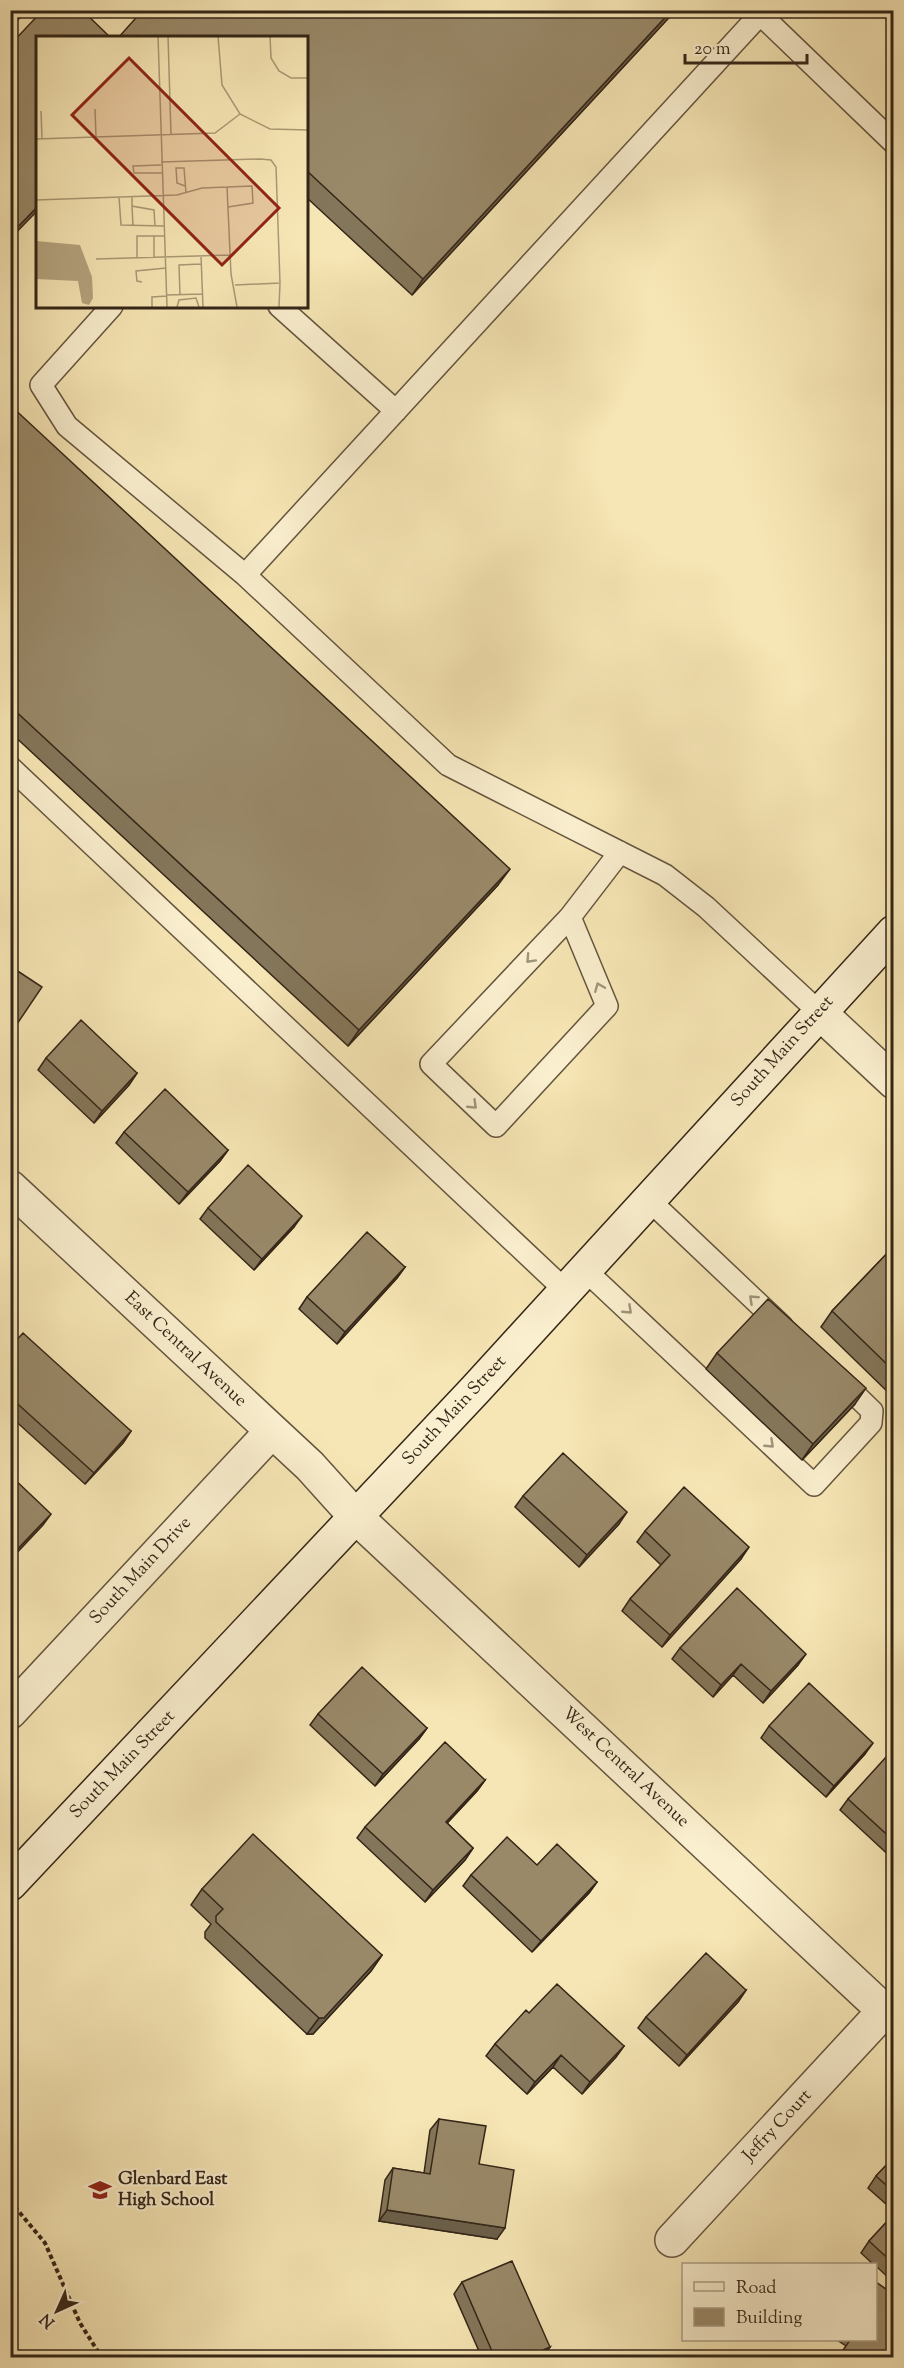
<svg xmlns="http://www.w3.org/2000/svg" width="904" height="2368" viewBox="0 0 904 2368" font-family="'Sorts Mill Goudy',serif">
<rect width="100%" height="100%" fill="#f7e6b5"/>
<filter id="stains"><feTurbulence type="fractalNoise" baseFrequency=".00333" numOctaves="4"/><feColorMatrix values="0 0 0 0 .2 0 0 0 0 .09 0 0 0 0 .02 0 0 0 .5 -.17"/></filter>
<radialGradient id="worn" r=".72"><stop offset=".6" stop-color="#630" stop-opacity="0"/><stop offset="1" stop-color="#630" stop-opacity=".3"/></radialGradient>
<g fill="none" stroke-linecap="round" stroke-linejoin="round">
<!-- lane casing -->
<g stroke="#64553e" stroke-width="24">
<path id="lane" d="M764,10l-519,565 203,190 217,110 41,32 113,105
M10,12l2,-2
M761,15l133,128
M112,306l-71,79 26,41 178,149
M279,306l117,105
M10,767l556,524
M570,917l37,89 -111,120 -65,-62 139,-147 50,-65
M649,1200l133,126
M585,1270l229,215 57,-62 1,-12 -34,-33"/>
</g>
<!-- street casing -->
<g stroke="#64553e" stroke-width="36">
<path id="street" d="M819,1012l75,70
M10,1187l300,279 46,51 538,503
M10,1712l262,-281
M672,2240l212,-229"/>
</g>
<!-- secondary casing -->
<g stroke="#332517" stroke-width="36">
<path id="secondary" d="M10,1884l465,-494 419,-458"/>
</g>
<!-- path -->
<path stroke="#332517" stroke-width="4" stroke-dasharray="4.5 3" stroke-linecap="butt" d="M10,2201l35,42 35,80 22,35"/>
<!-- lane -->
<use href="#lane" stroke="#faefcf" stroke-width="21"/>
<!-- street -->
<use href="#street" stroke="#faefcf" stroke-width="33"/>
<!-- secondary -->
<use href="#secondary" stroke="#faefcf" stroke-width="33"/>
</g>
<!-- wall -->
<path fill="#84765a" stroke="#332517" stroke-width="1.5" d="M143,10h533l-264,285 -106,-98v-159z
M10,405l488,480 -150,161 -338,-314z
M46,1058l91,15 -8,12 -35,38 -56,-53z
M124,1132l104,18 -8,11 -41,43 -63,-61z
M208,1208l86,19 -40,43 -54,-51z
M894,1246v152l-73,-71 11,-16z
M405,1267l-8,11 -60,66 -38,-35 8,-12z
M10,1347l121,84 -8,12 -38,41 -75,-68z
M717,1353l138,51 -53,56 -96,-91z
M523,1496l96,28 -40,43 -64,-60z
M645,1531l96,28 -79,88 -40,-36 8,-12 31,-34 -24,-23z
M680,1648l118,17 -35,38 -30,-28 -20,22 -41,-38z
M318,1714l109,14 -8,11 -44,47 -65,-61z
M769,1726l96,28 -39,43 -65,-59z
M894,1761v99l-54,-50 8,-11z
M485,1780l-8,11 -30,32 26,25 -8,12 -40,42 -68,-64 8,-11z
M537,1865l60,17 -8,11 -57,59 -69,-66 8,-11z
M202,1889l180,66 -11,16 -58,63h-6l-102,-96v-6l6,-8 -20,-19z
M746,1990l-8,12 -59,64 -41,-38 8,-11z
M529,2013l95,33 -8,11 -34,37 -29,-27 -26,27 -41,-38 9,-12z
M439,2119l40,45 18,75 -118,-18 6,-41 8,-12 31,5 6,-43z
M894,2157v54l-26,-23 8,-12z
M894,2214v69l-18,-17v-1h-2l-13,-12 8,-12z
M462,2282l88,65 -8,11h-60l-28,-64z
M876,2282l18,13v63h-56l8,-12 -9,-6h39z"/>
<!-- shaded-wall -->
<path fill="#6b604a" stroke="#332517" stroke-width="1.5" d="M672,10h4l-264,285 11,-16z
M38,206v4l-28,29v-4z
M510,869l-12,16 -150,161 11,-16z
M137,1073l-8,12 -35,38 8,-12z
M228,1150l-8,11 -41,43 9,-12z
M302,1216l-8,11 -40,43 8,-11z
M405,1267l-8,11 -60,66 8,-12z
M866,1388l-11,16 -53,56 11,-16z
M131,1431l-8,12 -38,41 9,-11z
M627,1512l-8,12 -40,43 8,-12z
M51,1514l-8,11 -33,35v-3z
M749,1547l-8,12 -79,88 8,-12z
M806,1654l-8,11 -35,38 8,-12z
M741,1664l-8,11 -20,22 8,-12z
M427,1728l-8,11 -44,47 8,-12z
M873,1743l-8,11 -39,43 8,-11z
M485,1780l-8,11 -39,42 8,-11z
M473,1848l-8,12 -40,42 8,-12z
M597,1882l-8,11 -57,59 9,-11z
M382,1955l-11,16 -58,63h-6l12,-16z
M746,1990l-8,12 -59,64 8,-11z
M624,2046l-8,11 -34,37 8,-12z
M561,2055l-8,12 -26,27 8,-12z
M387,2210l118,18 -8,11 -118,-18z
M550,2347l-8,11h-17z"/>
<!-- building -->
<path fill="#998969" stroke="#332517" stroke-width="1.5" d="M43,10h39l29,28h-73v168l-28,29v-190z
M143,10h529l-249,269 -117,-109v-132h-188z
M10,405l500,464 -151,161 -349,-324z
M10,966l32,21 -29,43 -3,-2z
M81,1020l56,53 -35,38 -56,-53z
M165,1089l63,61 -40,42 -64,-60z
M248,1165l54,51 -40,43 -54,-51z
M367,1232l38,35 -60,65 -38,-35z
M894,1246v125l-62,-60z
M768,1299l98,89 -53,56 -96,-91z
M23,1333l108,98 -37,42 -84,-76v-50z
M563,1453l64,59 -40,43 -64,-59z
M10,1475l41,39 -41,43z
M684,1487l65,60 -79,88 -40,-36 40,-44 -25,-24z
M737,1588l69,66 -35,37 -30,-27 -20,21 -41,-37z
M362,1667l65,61 -44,46 -65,-60z
M809,1683l64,60 -39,43 -65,-60z
M445,1742l40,38 -39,42 27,26 -40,42 -68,-63z
M887,1756l7,5v80l-46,-42z
M253,1834l129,121 -58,63h-5l-103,-96v-6l7,-7 -21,-20z
M507,1837l30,28 20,-21 40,38 -56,59 -70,-66z
M706,1953l40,37 -59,65 -41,-38z
M557,1984l67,62 -34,36 -29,-27 -26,27 -40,-38 31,-34 3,3z
M439,2119l47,7 -7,38 35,6 -9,58 -118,-18 6,-42 37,6z
M894,2157v35l-18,-16z
M894,2214v50l-25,-23z
M512,2261l38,86 -25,11h-30l-33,-76z
M876,2282l18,13v63h-56l12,-18h26z"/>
<!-- one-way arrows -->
<defs><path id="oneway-chevron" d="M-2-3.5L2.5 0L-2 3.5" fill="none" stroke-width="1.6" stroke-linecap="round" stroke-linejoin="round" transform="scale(1.5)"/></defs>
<g stroke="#a0947c">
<use href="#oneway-chevron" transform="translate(530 959) rotate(133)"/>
<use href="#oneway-chevron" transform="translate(599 987) rotate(-112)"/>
<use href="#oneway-chevron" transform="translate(473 1105) rotate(44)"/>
<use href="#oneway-chevron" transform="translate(753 1299) rotate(-137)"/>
<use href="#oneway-chevron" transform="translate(628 1310) rotate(43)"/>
<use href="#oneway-chevron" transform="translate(770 1444) rotate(43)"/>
</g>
<!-- icons -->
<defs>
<g id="school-bare" transform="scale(1.8)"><path d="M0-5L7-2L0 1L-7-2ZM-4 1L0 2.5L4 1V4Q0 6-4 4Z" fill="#8f2418" stroke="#faefcf" stroke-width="2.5" paint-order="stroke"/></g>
</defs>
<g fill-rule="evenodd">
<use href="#school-bare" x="100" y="2190"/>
</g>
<g text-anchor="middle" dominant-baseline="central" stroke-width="4.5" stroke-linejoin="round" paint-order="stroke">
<!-- street labels -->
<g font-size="18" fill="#332517" stroke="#faefcf">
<text transform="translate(783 1052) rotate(-48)">South Main Street</text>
<text transform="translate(185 1350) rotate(43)">East Central Avenue</text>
<text transform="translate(455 1411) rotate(-47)">South Main Street</text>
<text transform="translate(141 1571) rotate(-47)">South Main Drive</text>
<text transform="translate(123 1765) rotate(-46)">South Main Street</text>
<text transform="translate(625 1768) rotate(43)">West Central Avenue</text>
<text transform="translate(778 2126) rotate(-47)">Jeffry Court</text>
</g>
<!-- poi labels -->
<g font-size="18" font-weight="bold" fill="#332517" stroke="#faefcf" text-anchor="start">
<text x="118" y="2180">Glenbard East<tspan x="118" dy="21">High School</tspan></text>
</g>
</g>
<!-- overview -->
<g transform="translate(36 36)">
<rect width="272" height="272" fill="#f7e6b5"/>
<path d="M0,205l44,4 12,32 1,21 -4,7 -7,-2 -4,-22 -42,-2z" fill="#b4a47f"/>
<path fill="none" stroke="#a99976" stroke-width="1.5" d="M122,0l9,271M132,0l3,99M182,0l4,49 18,29 30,15 38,1M234,0l1,22 8,13 12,7h17M59,73l1,28M5,75l1,28M0,103l179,-6 25,-19M125,126l99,-3 11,1 5,7 4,116 -45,2M125,129l-28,1 1,7h28M149,150l-8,-3 -1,-15h8l2,25M191,151l25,-1 1,17 -25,4M83,161l2,28 43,1M96,161v9l22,4 1,16M0,164l141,-5 25,-7 25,-1 4,87 6,33M96,170l1,20M118,200v21M165,220l2,51M101,221v-21h28M60,223l134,-4M106,246l-5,-1 -1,-10 30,-3M131,259l36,-1M144,259l-1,-30 22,-1M116,271v-10l15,-1M141,271l2,-7 17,-2 3,9M243,271l1,-24"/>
<path fill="#8f2418" fill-opacity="0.15" stroke="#8f2418" stroke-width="3" d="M93,22l150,150 -57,57 -150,-150z"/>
<rect width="272" height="272" fill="none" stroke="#332517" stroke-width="3"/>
</g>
<!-- margin -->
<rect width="904" height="2368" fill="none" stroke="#f7e6b5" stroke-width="36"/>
<rect x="12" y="12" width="880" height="2344" fill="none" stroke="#332517" stroke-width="3"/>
<rect x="18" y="18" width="868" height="2332" fill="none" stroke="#332517" stroke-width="1.5"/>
<!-- legend -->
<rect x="682" y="2263" width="195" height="78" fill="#faefcf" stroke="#aa9e85" stroke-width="1.5"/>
<rect x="694" y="2282" width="30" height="9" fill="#faefcf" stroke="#aa9e85" stroke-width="1.5"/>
<text x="736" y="2293" font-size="18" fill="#332517">Road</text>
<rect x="694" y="2308" width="30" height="18" fill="#998969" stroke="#aa9e85" stroke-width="1.5"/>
<text x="736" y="2323" font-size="18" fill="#332517">Building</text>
<!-- north arrow -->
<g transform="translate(57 2311) rotate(225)" stroke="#faefcf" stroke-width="4.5" paint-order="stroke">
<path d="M0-4.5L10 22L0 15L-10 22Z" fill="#332517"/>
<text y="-9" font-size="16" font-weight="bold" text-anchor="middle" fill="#332517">N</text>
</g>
<!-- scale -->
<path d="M685 54v9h122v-9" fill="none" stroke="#332517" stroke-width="3"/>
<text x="694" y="54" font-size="18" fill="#332517" stroke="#faefcf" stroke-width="4.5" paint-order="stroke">20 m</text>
<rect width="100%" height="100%" filter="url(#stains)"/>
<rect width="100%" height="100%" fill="url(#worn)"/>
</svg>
